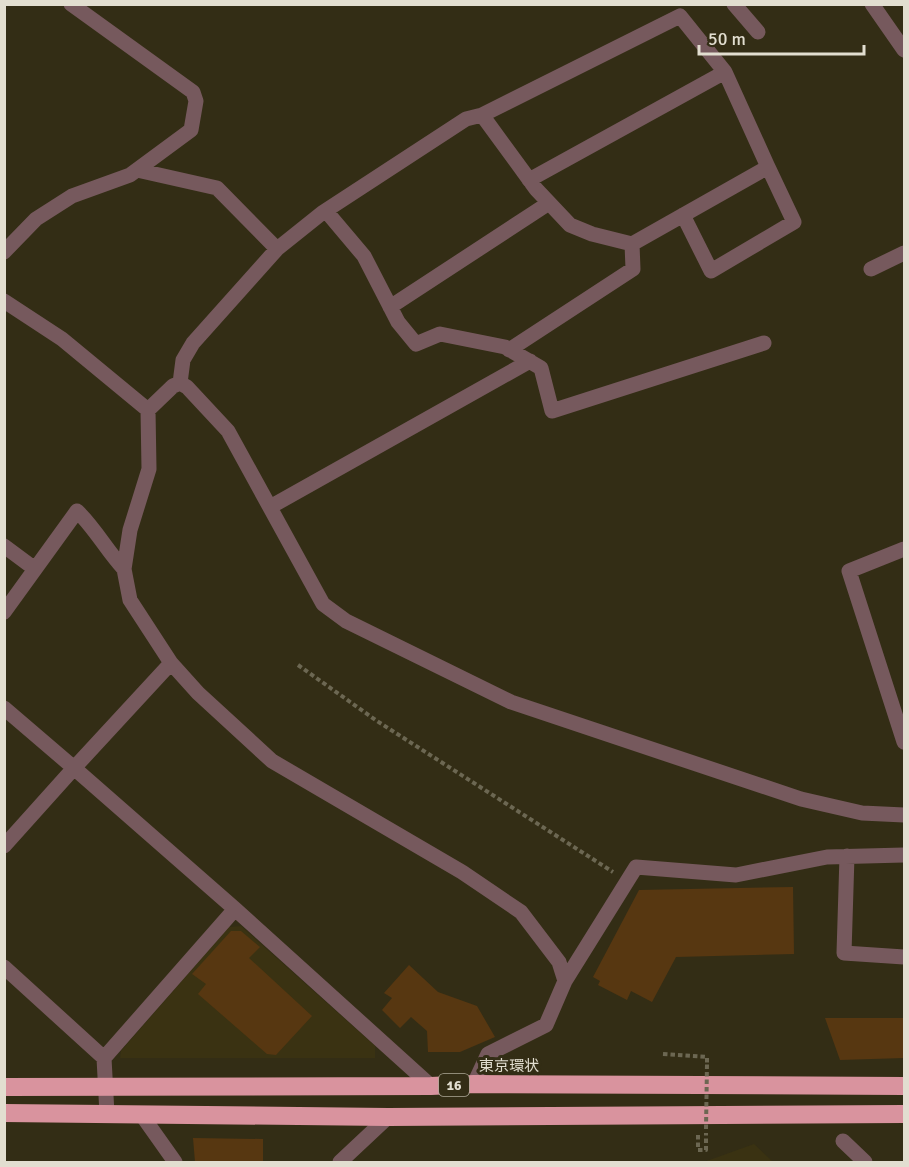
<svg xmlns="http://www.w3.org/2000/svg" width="909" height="1167" viewBox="0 0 909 1167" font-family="Signika,'Noto Sans JP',sans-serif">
<rect width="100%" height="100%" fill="#332d15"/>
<!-- built -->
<path fill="#3a3212" d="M241,926l134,120v12h-255l1,-7 108,-124z
M754,1144l19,18h-69z"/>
<!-- building -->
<path fill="#573711" d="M793,887l1,67 -118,3 -24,45 -21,-11 -4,9 -29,-15 2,-4 -7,-4 46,-87z
M231,931h10l19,16 -11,11 63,58 -36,39 -9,-1 -69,-60 8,-10 -14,-10z
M409,965l29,27 39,14 18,31 -35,15h-32l-1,-21 -16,-14 -11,11 -18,-18 10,-12 -8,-5z
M825,1018h79v40l-64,2z
M193,1138l70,1v23h-68z"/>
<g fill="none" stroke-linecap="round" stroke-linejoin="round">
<!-- path -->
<path stroke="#6c6752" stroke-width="4" stroke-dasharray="4.5 3" stroke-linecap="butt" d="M298,665l79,56 236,151
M663,1054l44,3v7
M698,1135v15h8v-17"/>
<!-- minor -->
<path stroke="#76595d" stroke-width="15" d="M734,4l24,28
M872,4l32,46
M725,72l43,95
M482,115l198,-99 45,56 -196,108
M137,170l80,18 60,61
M326,211l38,45 34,66 18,22 24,-10 65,13 36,21 11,43 212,-68
M4,252l32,-33 36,-23 58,-21 61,-45 5,-29 -3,-9 -122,-88
M871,269l33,-16
M4,301l58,38 86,71 25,-24 7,-3 7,4 41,44 95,173 23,17 165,81 290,97 61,14 42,2
M390,307l159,-104
M509,350l124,-81 -1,-25
M180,383l3,-23 10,-17 84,-94 45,-36 144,-94 16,-4 54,74 34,36 22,9 40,10 136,-77 26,55 -83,49 -28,-56
M148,410l1,59 -19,61 -6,39 6,31 41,63 27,30 74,68 190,111 59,40 38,50 6,19
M270,507l260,-146
M4,546l31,23
M904,549l-55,22 55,171
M4,612l73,-101c18,17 30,40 47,58
M171,663l-97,105 161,141 196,177
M4,708l70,60 -70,78
M847,856l-3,97 60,4
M4,967l100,91 3,56
M104,1058l131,-149
M474,1084l14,-30 58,-29 19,-44 71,-114 100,8 91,-18 77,-2
M141,1114l34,48
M843,1141l22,21
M340,1162l48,-45"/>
<!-- highway -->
<path stroke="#d9939e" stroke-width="18" d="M4,1087l427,-1 43,-2 430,2
M4,1113l384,4 516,-3"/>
<!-- path-bridge -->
<path stroke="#6c6752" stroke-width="4" stroke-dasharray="4.5 3" stroke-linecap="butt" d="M706,1129l1,-65"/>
</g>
<g text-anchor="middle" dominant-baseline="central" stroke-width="6" stroke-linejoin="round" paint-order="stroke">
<!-- shield labels -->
<rect fill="#332d15" stroke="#aea998" stroke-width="1.5" x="439" y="1074" width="30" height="22" rx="4.5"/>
<g font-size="14" font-weight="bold" fill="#e2ded0">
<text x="454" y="1085">16</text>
</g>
<!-- street labels -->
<g font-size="15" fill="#e2ded0" stroke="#332d15">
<text x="509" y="1066">東京環状</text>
</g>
</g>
<!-- border -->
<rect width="909" height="1167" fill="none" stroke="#e2ded0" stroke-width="12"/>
<!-- scale -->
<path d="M699 45v9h165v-9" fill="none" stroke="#e2ded0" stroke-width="3"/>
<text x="708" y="45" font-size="18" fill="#e2ded0" stroke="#332d15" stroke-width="4.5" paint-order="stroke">50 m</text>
</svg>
